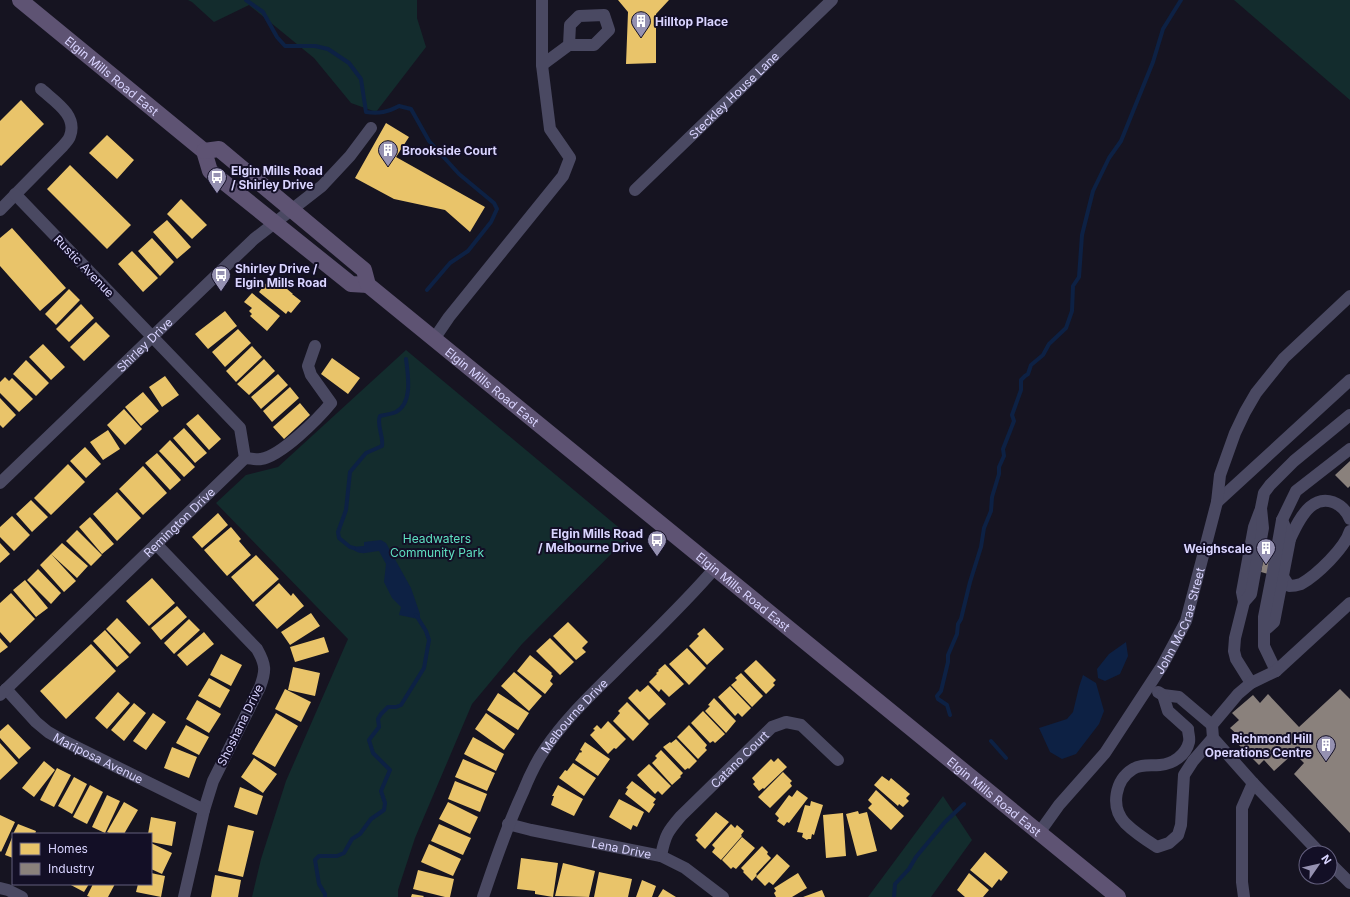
<svg xmlns="http://www.w3.org/2000/svg" width="1350" height="897" viewBox="0 0 1350 897" font-family="Inter,sans-serif">
<rect width="100%" height="100%" fill="#161421"/>
<!-- green -->
<path fill="#132c2d" d="M188,0h229v18l9,29 -50,65 -25,-9 -37,-45 -65,-53 -35,17 -22,-20z
M1234,0h116v100z
M406,350l223,186 -107,108 -50,60 -57,134 -17,52v7h-146l9,-38 25,-78 62,-142 -132,-136 30,-28 32,-8z
M943,796l29,44 -41,57h-63z"/>
<!-- water -->
<path fill="#0d2144" d="M381,540l5,3 25,45 9,26v4l-2,1 -19,-4 2,-8 -9,-9 -8,-16 2,-18 -7,-13c-12,1 -19,6 -29,-4l14,-1v-4z
M1126,642l2,14 -8,18 -15,7 -7,-3 -1,-9 12,-15z
M1083,675l13,8 8,28 -5,13 -23,30 -14,5 -12,-7 -11,-24 28,-9 6,-7 6,-25z"/>
<!-- homes -->
<path fill="#e9c46a" d="M618,0h51l-13,14v49l-30,1 2,-52z
M21,100l23,24 -43,42 -1,-1v-44z
M386,123l23,14 -13,20 89,50 -15,25 -25,-22 -51,-11 -39,-21z
M107,135l27,25 -17,19 -28,-26z
M70,165l61,60 -24,24 -60,-60z
M181,199l26,26 -15,14 -25,-25z
M167,220l24,27 -14,12 -24,-27z
M12,228l54,60 -26,23 -40,-45v-28z
M152,238l22,24 -14,14 -22,-25z
M132,251l26,27 -15,14 -25,-28z
M273,278l15,10 -1,1 6,5h-1l9,7 -10,12 -3,-2 -2,3 -27,-22 8,-10 1,1z
M69,289l11,11 -24,25 -11,-11z
M252,293l28,23 -13,15 -17,-15 2,-2 -3,-3 3,-3 -8,-6z
M81,304l13,14 -25,24 -13,-13z
M225,311l12,15 -29,23 -13,-15z
M96,322l14,14 -26,25 -14,-14z
M238,329l13,14 -26,24 -13,-15z
M43,344l22,23 -14,13 -22,-23z
M252,346l10,11 -26,25 -10,-11z
M332,358l28,20 -12,16 -27,-20z
M264,359l11,12 -26,24 -12,-11z
M26,360l23,23 -13,13 -23,-22z
M278,374l10,11 -27,24 -10,-12z
M165,376l14,19 -17,12 -13,-20z
M5,377l4,4 3,-3 21,21 -14,13 -19,-19v-11z
M290,387l9,11 -27,24 -9,-11z
M143,392l16,19 -18,15 -16,-19z
M0,398l16,17 -13,13 -3,-3z
M300,403l10,12 -26,24 -11,-12z
M124,409l18,20 -17,16 -18,-20z
M198,414l23,25 -12,11 -23,-26z
M184,428l23,25 -12,10 -22,-25z
M108,430l12,19 -17,11 -13,-18z
M170,440l25,27 -11,10 -25,-26z
M85,447l16,17 -15,14 -16,-17z
M157,453l24,27 -11,10 -25,-27z
M68,464l17,18 -34,33 -17,-17z
M143,466l24,27 -24,22 -24,-26z
M117,492l24,26 -24,23 -24,-27z
M31,500l17,17 -16,15 -16,-18z
M218,513l10,12 -26,23 -10,-11z
M12,516l18,19 -16,16 -14,-14v-10z
M90,517l24,27 -12,10 -23,-27z
M231,527l10,12 -2,2 12,14 -24,21 -23,-26z
M77,530l25,25 -11,11 -25,-25z
M0,543l10,11 -10,9z
M62,543l26,23 -11,12 -26,-24z
M51,554l25,27 -12,11 -24,-27z
M256,555l23,24 -26,23 -22,-25z
M38,569l23,24 -10,11 -24,-24z
M152,578l23,25 -26,23 -23,-25z
M25,580l23,28 -12,9 -23,-27z
M279,583l12,13 2,-3 11,13 -27,23 -22,-24z
M11,593l24,26 -25,24 -10,-11v-29z
M177,606l10,11 -26,23 -10,-12z
M311,613l9,13 -30,19 -9,-13z
M117,618l24,25 -11,11 -24,-25z
M189,619l11,11 -26,24 -10,-11z
M568,622l20,20 -6,6 4,4 -10,8 -23,-24z
M704,628l20,21 -17,16 -18,-19 10,-10 -2,-2z
M105,630l24,27 -12,10 -24,-26z
M204,632l10,12 -27,22 -10,-11z
M324,637l5,15 -34,10 -5,-15z
M0,638l8,9 -8,6z
M550,638l24,24 -14,13 -24,-24z
M91,644l25,27 -50,48 -26,-28z
M687,648l19,20 -17,17 -20,-21z
M221,654l21,11 -11,21 -21,-11z
M530,655l22,18 -1,1 2,2 -3,5 3,3 -8,10 -28,-23z
M756,660l20,20 -3,3 2,2 -9,9 -22,-23z
M665,664l19,20 -15,13 -8,-8 -2,3 -10,-10 8,-8 -1,-1 3,-2 -1,-1z
M293,667l27,6 -5,23 -27,-6z
M514,672l28,24 -13,15 -28,-25z
M741,673l22,23 -11,11 -21,-22 6,-5 -2,-2z
M209,678l21,12 -10,18 -22,-12z
M648,685l18,19 -17,16 -21,-22 9,-9 3,3z
M730,686l21,22 -9,9 -4,-4 -3,3 -17,-19z
M285,689l26,13 -10,20 -26,-13z
M118,692l12,11 -23,26 -12,-11z
M498,693l31,20 -11,17 -31,-20z
M714,698l22,23 -10,12 -21,-22 5,-5 -2,-1z
M197,700l24,14 -12,19 -23,-14z
M627,702l22,22 -16,17 -20,-20 7,-8 -2,-2z
M134,703l12,10 -22,28 -13,-11z
M703,711l22,23 -10,9 -2,-2 -3,2 -19,-20z
M153,713l13,9 -20,28 -13,-9z
M276,713l22,13 -23,41 -23,-13z
M486,713l29,21 -11,16 -29,-21z
M608,721l18,18 -10,10 -2,-1 -6,6 -18,-19 5,-5 -2,-1 4,-4 4,4z
M8,724l23,24 -12,11 -19,-21v-7z
M186,725l23,12 -10,18 -23,-12z
M689,725l18,20 -2,3 2,2 -9,9 -21,-22z
M473,737l31,17 -8,17 -32,-17z
M676,739l21,22 -8,8 -1,-1 -3,2 -22,-23 7,-5 1,1z
M585,742l25,17 -12,17 -23,-16 5,-8 1,1 1,-2 -2,-1z
M0,743l18,20 -18,17z
M172,747l25,10 -8,21 -25,-10z
M661,750l22,23 -3,3 1,1 -9,8 -20,-22 5,-5 -2,-2z
M254,758l23,16 -14,19 -22,-16z
M778,758l9,9 -23,22 -1,-1 -4,3 -6,-7 2,-2 -3,-4 19,-19 3,3z
M463,759l32,14 -8,18 -32,-14z
M44,761l11,9 -21,27 -12,-9z
M573,763l23,15 -12,18 -25,-18 6,-8 2,1z
M649,764l22,22 -9,9 -4,-4 -3,3 -18,-19z
M57,768l14,7 -17,32 -14,-7z
M783,772l9,9 -2,2 2,3 -22,22 -12,-11z
M882,776l7,5 2,-3 19,16 -4,4 3,3 -6,6 -4,-3 -1,2 -24,-21z
M74,777l13,7 -15,30 -14,-8z
M455,781l32,13 -7,18 -32,-13z
M632,781l24,18 -3,4 2,1 -6,9 -24,-19 3,-5 -2,-1z
M90,785l13,7 -16,32 -14,-7z
M558,785l25,14 -9,17 -23,-11 3,-9h-2z
M240,787l23,9 -6,19 -23,-8z
M797,790l11,8 -19,25 -2,-1 -3,4 -7,-5 2,-3 -4,-4 14,-19 3,2z
M876,790l28,26 -13,14 -23,-22 4,-4 -4,-4z
M107,795l13,6 -15,32 -13,-6z
M619,799l25,13 -7,15 -4,-2 -2,5 -22,-13z
M811,801l12,4 -9,30 -2,-1 -1,5h-3l-1,1 -5,-3 1,-4 -6,-1 8,-27 5,1z
M124,802l14,8 -14,24h-13l-4,-2z
M448,802l30,15 -8,17 -31,-15z
M858,811l1,3 8,-2 10,39 -20,5 -11,-42z
M716,812l13,10 -24,27 -9,-9 2,-2 -3,-3z
M843,813l3,43 -20,2 -3,-43z
M0,815l15,7 -14,30 -1,-1z
M151,817l25,5 -4,24 -21,-4v-8h-3z
M18,824l18,7 -1,3h-22z
M439,824l32,14 -8,17 -32,-14z
M731,824l4,4 2,-3 7,6 -3,4 1,1 -21,24 -9,-8 3,-4 -3,-3z
M228,825l26,6 -11,46 -25,-6z
M13,835v23l-8,-3z
M742,837l13,11 -19,21 -3,-2 -2,2 -9,-9z
M151,843l21,10 -10,21 -11,-5z
M429,844l32,15 -8,17 -32,-14z
M762,846l6,6 -1,2 4,4 -15,16 1,1 -5,6 -9,-9 1,-1 -3,-3z
M985,852l23,20 -7,9 -2,-2 -7,9 -22,-18z
M777,854l13,12 -17,19 -4,-3 -4,4 -9,-9z
M521,858l37,5 -5,34 -18,-3v-3l-18,-2z
M563,863l32,8 -6,26 -34,-1z
M418,870l36,9 -4,18h-5l-32,-8z
M599,872l33,7 -4,18h-34z
M151,873l14,3 -4,21 -25,-5 2,-8h13z
M798,873l9,15 -15,9h-16l-2,-4 2,-2 -2,-3z
M969,873l20,17 -6,7h-18l-8,-7z
M215,875l26,5 -3,17h-27z
M642,880l14,6 -4,11h-16z
M69,884h20l-5,8z
M93,884h22l-7,13h-18l-3,-1z
M663,889l13,8h-18z
M822,890l3,7h-22z
M412,894l12,2 -1,1h-12z"/>
<!-- industry -->
<path fill="#8a817c" d="M1350,461v25l-2,2 -13,-13z
M1264,557l8,1 -4,16 -7,-2z
M1340,689l10,10v134l-56,-59 10,-11 -10,-10 -20,18 -10,-11 -5,5 -23,-23 4,-5 -10,-9 9,-8 -7,-7 21,-18 7,8 8,-9 31,33z"/>
<g fill="none" stroke-linecap="round" stroke-linejoin="round">
<!-- stream -->
<path stroke="#0d2144" stroke-width="4" d="M246,0l17,12 14,25 8,9h30l13,3 21,14 12,16 5,33c13,2 22,0 33,-6l12,3 18,32 30,33 35,29 3,6 -6,13 -23,29 -18,12 -23,27
M354,548l-4,-1 -11,-9 -1,-6 8,-22 4,-38 16,-19 16,-7c2,-10 -6,-21 -2,-30 5,-1 11,-2 16,-4 17,-9 12,-37 10,-53
M950,715l-3,-10 -9,-6 -1,-3 4,-5 7,-29v-7l9,-21 1,-10 3,-5 9,-37 11,-35 3,-19 7,-17 1,-14 7,-23v-7l5,-11 -1,-7 11,-28 -2,-6 9,-25v-10l4,-4 3,-2 3,-9 12,-10 6,-11 17,-16 6,-17 1,-25 6,-9 3,-42 11,-44 16,-33 12,-17 32,-79 10,-33 18,-29
M991,741l15,17
M325,897v-3l-6,-10 -4,-24 4,-4h18l7,-3 8,-14 8,-5 11,-15 13,-9 1,-7 -4,-12 9,-21 -17,-17 -4,-13 10,-13 -1,-8 3,-5 7,-7h8l5,-2 23,-37 5,-28 -3,-9 -10,-16
M894,897l1,-13 14,-15 7,-12 29,-35 19,-18"/>
<!-- minor -->
<g stroke="#4a4962" stroke-width="12">
<path d="M542,65l27,-20h25l15,-15 -5,-15 -25,1 -9,9 -1,20"/>
<path id="s1" d="M635,190l197,-190"/>
<path d="M0,210l63,-64c2,-3 6,-6 7,-10 8,-21 -16,-35 -29,-47"/>
<path d="M434,339l15,-22 114,-141 7,-18 -20,-29 -8,-64v-65"/>
<path d="M245,458c5,0 11,2 16,1 20,-3 57,-40 70,-56l-20,-28 -3,-9 7,-20"/>
<path id="s2" d="M0,483l254,-244 68,-53 28,-30 21,-28"/>
<path d="M1217,502l133,-122"/>
<path d="M1290,539c5,-11 11,-24 20,-32 15,-13 33,-4 40,12"/>
<path d="M156,544l101,105c9,16 9,22 3,38l-47,94 -9,29 -20,87"/>
<path d="M1282,575l7,11c4,0 9,-1 12,-2 16,-9 44,-36 49,-53"/>
<path d="M1244,602l-2,-10 12,-65 6,-16"/>
<path d="M1264,631l10,-9 16,-83 -8,-19"/>
<path d="M1276,671l-12,-25v-29l9,-46 9,-51 14,-29 54,-42"/>
<path d="M1251,683l-15,-24 -2,-8 1,-13 9,-36 7,-8 12,-66 -2,-20 3,-15 6,-8 24,-24 56,-46"/>
<path id="s3" d="M6,689l30,33 12,10 14,8 142,70"/>
<path d="M1158,692l5,3 16,2 33,28"/>
<path id="s4" d="M0,695l245,-237 -5,-30 -225,-234"/>
<path d="M1163,695l5,16 20,18c0,4 2,9 1,13 -3,13 -16,22 -29,23 -10,1 -19,-1 -27,4 -18,11 -23,38 -8,54 9,9 21,17 32,24l12,-4 9,-8 3,-10 3,-50 9,-14 20,-23"/>
<path id="s5" d="M508,824l23,6 130,26 24,12 38,29"/>
<path id="s6" d="M1039,833l20,-28 46,-52 57,-87 24,-45 31,-119 3,-27 15,-42 10,-21 11,-19 28,-35 66,-62"/>
<path d="M1320,853l-67,-70 -40,-45 -1,-13 26,-31 13,-11 25,-12 74,-68"/>
<path id="s7" d="M661,856c4,-21 7,-25 20,-40l91,-89 14,-5 15,3 37,35"/>
<path d="M1330,863l20,20"/>
<path d="M0,888l8,2 14,7"/>
<path id="s8" d="M483,897c12,-36 24,-71 40,-105 6,-15 13,-30 22,-43 21,-31 47,-55 73,-81 33,-33 67,-65 97,-100"/>
<path d="M1244,897l-2,-15v-74l11,-25"/>
</g>
<!-- major -->
<g stroke="#5e5373" stroke-width="16">
<path id="s9" d="M20,0l184,151 6,20 141,113 17,1"/>
<path id="s10" d="M204,151l15,-2 145,121 4,15 750,612"/>
</g>
</g>
<!-- icons -->
<defs>
<g id="building-pin" transform="scale(1)"><path d="M0 17L-7.5 6A9.5 9.5 0 1 1 7.5 6Z" fill="#9591b1" stroke="#130f26"/><path d="M-4-6H4V6H1V3H-1V6H-4ZM-2.5-4.3h1.7v1.8h-1.7ZM.8-4.3h1.7v1.8H.8ZM-2.5-1h1.7V.8h-1.7ZM.8-1h1.7V.8H.8Z" fill="#fff"/></g>
<g id="bus-pin" transform="scale(1)"><path d="M0 17L-7.5 6A9.5 9.5 0 1 1 7.5 6Z" fill="#9591b1" stroke="#130f26"/><path d="M-5-6H5V4H4V6H2V4H-2V6H-4V4H-5ZM-3.5-4V0h7V-4ZM-3.5 1.2v1.5H-2V1.2ZM2 1.2v1.5H3.5V1.2Z" fill="#fff"/></g>
</defs>
<g fill-rule="evenodd">
<use href="#building-pin" x="641" y="21"/>
<use href="#building-pin" x="388" y="150"/>
<use href="#bus-pin" x="217" y="177"/>
<use href="#bus-pin" x="221" y="275"/>
<use href="#bus-pin" x="657" y="540"/>
<use href="#building-pin" x="1266" y="548"/>
<use href="#building-pin" x="1326" y="745"/>
</g>
<g text-anchor="middle" dominant-baseline="central" stroke-width="4" stroke-linejoin="round" paint-order="stroke">
<!-- poi labels -->
<g font-size="12" font-weight="bold" fill="#d9d4ff" stroke="#130f26" text-anchor="start">
<text x="655" y="21">Hilltop Place</text>
<text x="402" y="150">Brookside Court</text>
<text x="231" y="170">Elgin Mills Road<tspan x="231" dy="14">/ Shirley Drive</tspan></text>
<text x="235" y="268">Shirley Drive /<tspan x="235" dy="14">Elgin Mills Road</tspan></text>
<text x="643" y="533" text-anchor="end">Elgin Mills Road<tspan x="643" dy="14">/ Melbourne Drive</tspan></text>
<text x="1252" y="548" text-anchor="end">Weighscale</text>
<text x="1312" y="738" text-anchor="end">Richmond Hill<tspan x="1312" dy="14">Operations Centre</tspan></text>
</g>
<!-- street labels -->
<g font-size="12" fill="#d9d4ff" stroke="#130f26">
<text stroke="none"><textPath href="#s9" startOffset="119">Elgin Mills Road East</textPath></text>
<text stroke="none"><textPath href="#s1" startOffset="137">Steckley House Lane</textPath></text>
<text transform="translate(84 266) rotate(46)">Rustic Avenue</text>
<text stroke="none"><textPath href="#s2" startOffset="200">Shirley Drive</textPath></text>
<text stroke="none"><textPath href="#s10" startOffset="380">Elgin Mills Road East</textPath></text>
<text stroke="none"><textPath href="#s4" startOffset="249">Remington Drive</textPath></text>
<text stroke="none"><textPath href="#s10" startOffset="704">Elgin Mills Road East</textPath></text>
<text stroke="none"><textPath href="#s6" startOffset="257">John McCrae Street</textPath></text>
<text stroke="none"><textPath href="#s8" startOffset="205">Melbourne Drive</textPath></text>
<text transform="translate(240 725) rotate(-64)">Shoshana Drive</text>
<text stroke="none"><textPath href="#s3" startOffset="117">Mariposa Avenue</textPath></text>
<text stroke="none"><textPath href="#s7" startOffset="127">Catano Court</textPath></text>
<text stroke="none"><textPath href="#s10" startOffset="1028">Elgin Mills Road East</textPath></text>
<text stroke="none"><textPath href="#s5" startOffset="116">Lena Drive</textPath></text>
</g>
<!-- park labels -->
<g font-size="12" fill="#5fe0c0" stroke="#130f26">
<text x="437" y="538">Headwaters<tspan x="437" dy="14">Community Park</tspan></text>
</g>
</g>
<!-- legend -->
<rect x="12" y="833" width="140" height="52" fill="#130f26" stroke="#625e7d"/>
<rect x="20" y="843" width="20" height="12" fill="#e9c46a" stroke="#625e7d"/>
<text x="48" y="853" font-size="12" fill="#d9d4ff">Homes</text>
<rect x="20" y="863" width="20" height="12" fill="#8a817c" stroke="#625e7d"/>
<text x="48" y="873" font-size="12" fill="#d9d4ff">Industry</text>
<!-- north arrow -->
<g transform="translate(1318 865) rotate(56)"><circle r="19" fill="#130f26" stroke="#625e7d"/>
<path d="M0-3L7 15L0 10L-7 15Z" fill="#9591b1"/>
<text y="-6" font-size="11" font-weight="bold" text-anchor="middle" fill="#d9d4ff">N</text>
</g>
</svg>
